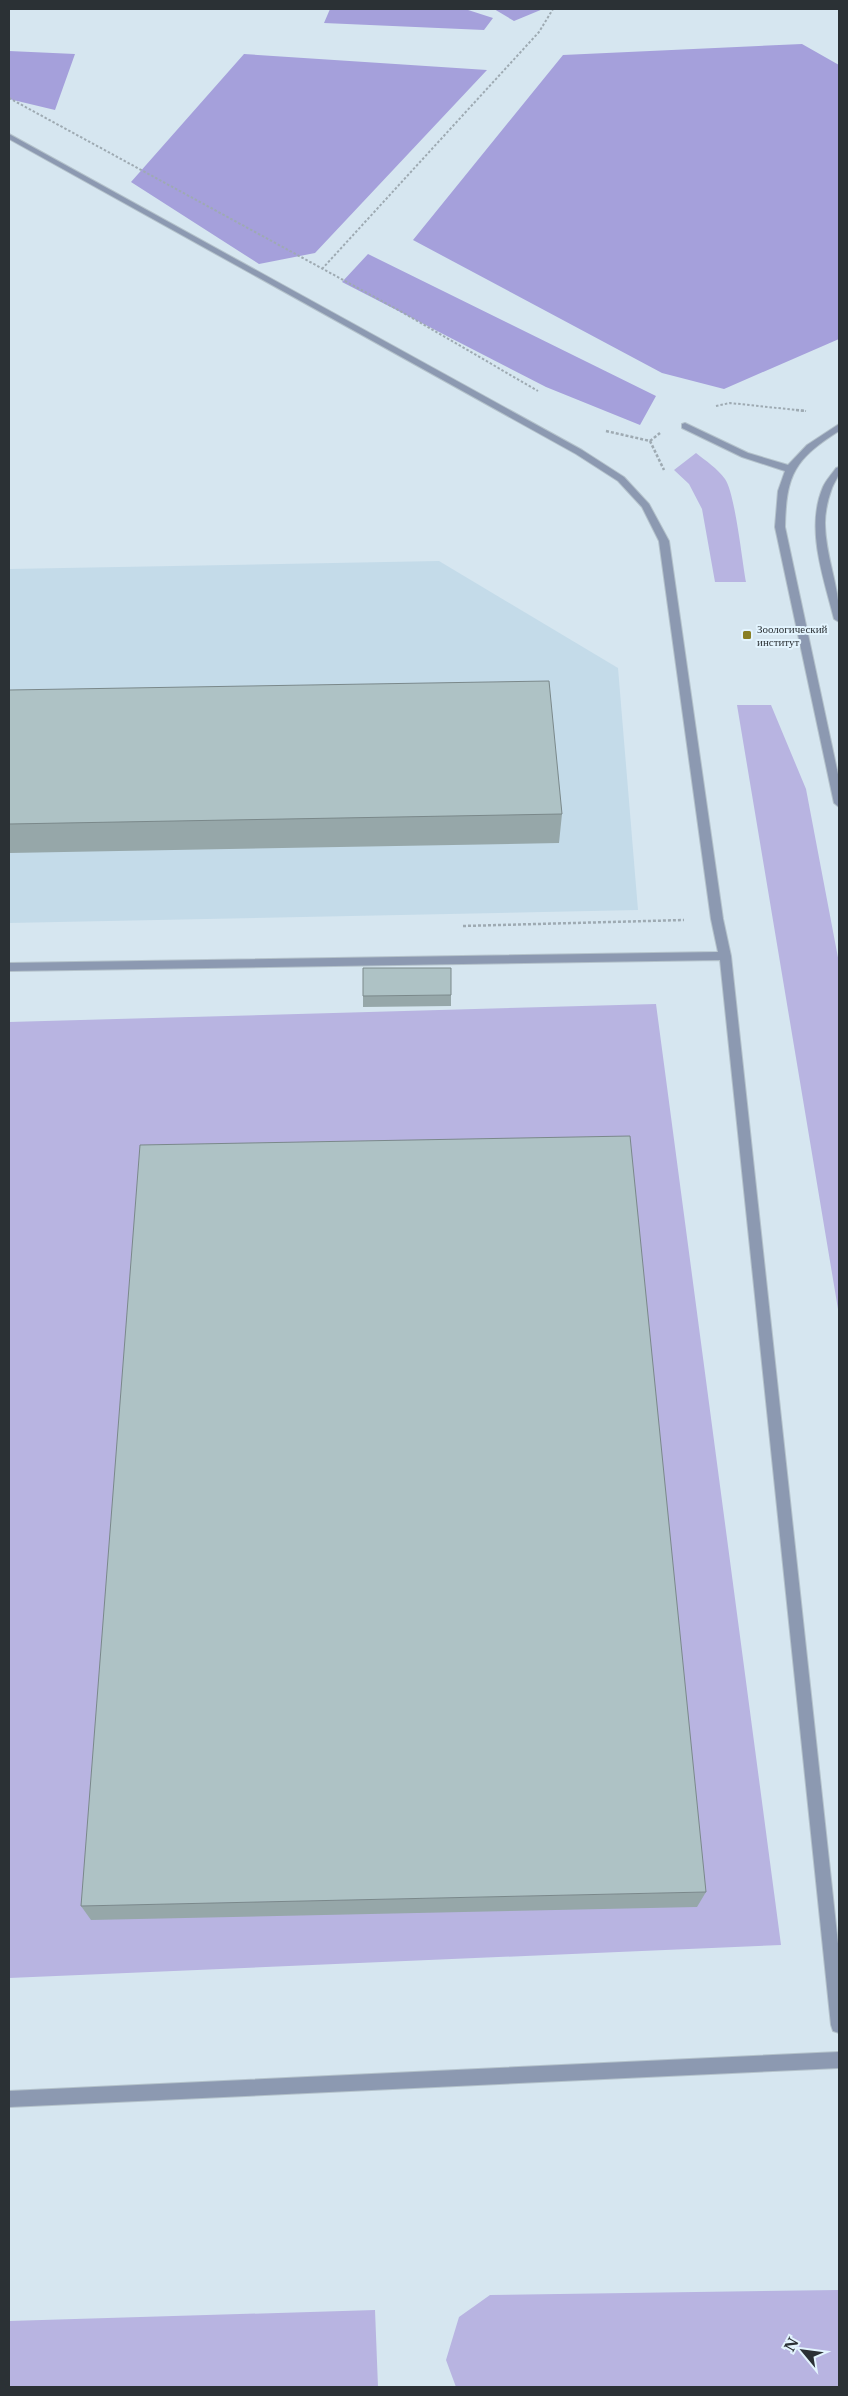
<svg xmlns="http://www.w3.org/2000/svg" width="848" height="2396" viewBox="0 0 848 2396" font-family="'Libre Baskerville',serif">
<rect width="100%" height="100%" fill="#d6e6f0"/>
<!-- built -->
<path fill="#c4dbe9" d="M439,561l179,107 20,242 -629,13v-354z"/>
<!-- green -->
<path fill="#b8b4e1" d="M696,453c10,8 21,15 29,26 10,14 17,82 21,103h-31l-13,-73 -13,-25 -15,-14z
M737,705h34l35,84 33,174v352z
M656,1004l125,941 -772,33v-956z
M839,2290v97h-383l-10,-27 13,-43 31,-22z
M375,2310l3,77h-369v-66z"/>
<!-- forest -->
<path fill="#a5a0db" d="M330,9h135l28,9 -9,12 -160,-7z
M494,9h49l-29,12z
M802,44l37,21v274l-115,50 -62,-16 -249,-133 150,-185z
M9,51l66,3 -20,56 -46,-11z
M244,54l243,16 -172,183 -56,11 -128,-82z
M368,254l288,142 -16,29 -94,-38 -204,-105z"/>
<g fill="none" stroke-linecap="round" stroke-linejoin="round">
<!-- minor casing -->
<g stroke="#b4c2cb" stroke-width="2">
<path id="minor" d="M9,134l573,316 42,27 25,27 20,37 54,378 8,37 108,997v80l-6,-2 -2,-6 -111,-1065 -711,11v-8l709,-11 -7,-33 -52,-378 -17,-34 -24,-26 -42,-27 -567,-315z
M685,423l63,30 40,12 19,-20 32,-21v7c-44,28 -53,43 -54,96l54,252v28l-5,-4 -59,-276 3,-36 7,-20 -43,-14 -60,-29v-4z
M839,467c1,10 -4,13 -7,21 -4,11 -7,23 -7,35 0,34 16,66 14,99l-5,-3c-10,-41 -29,-90 -11,-132 3,-7 9,-13 13,-19z
M839,2052v16l-830,39v-16z"/>
</g>
<!-- path-far1 -->
<path stroke="#9eaab2" stroke-width="2" stroke-dasharray="2.5 2" stroke-linecap="butt" d="M9,98l393,214 136,79
M322,269l217,-237 14,-23
M716,406l14,-3 76,8"/>
<!-- path -->
<path stroke="#9eaab2" stroke-width="2.5" stroke-dasharray="3 2" stroke-linecap="butt" d="M796,410l10,1
M606,431l44,10 14,29
M650,441l10,-8
M463,926l221,-6"/>
<!-- minor -->
<use href="#minor" fill="#8c99b1" fill-rule="evenodd"/>
</g>
<!-- wall -->
<path fill="#96a7a9" d="M9,690l553,124 -3,29 -550,10z
M451,995v11l-88,1v-11z
M706,1892l-9,15 -606,13 -10,-14z"/>
<!-- building -->
<path fill="#aec2c5" stroke="#7a888a" d="M549,681l13,133 -553,10v-134z
M363,968h88v27l-88,1z
M630,1136l76,756 -625,14 59,-761z"/>
<!-- markers -->
<rect fill="#887e24" stroke="#e3f4fe" stroke-width="2" x="742" y="630" width="10" height="10" rx="2.5"/>
<g text-anchor="middle" dominant-baseline="central" stroke-width="4" stroke-linejoin="round" paint-order="stroke">
<!-- far-poi labels -->
<g font-size="11" fill="#2b3135" stroke="#e3f4fe" text-anchor="start">
<text x="757" y="629">Зоологический<tspan x="757" dy="13">институт</tspan></text>
</g>
</g>
<!-- border -->
<rect width="848" height="2396" fill="none" stroke="#2b3135" stroke-width="20"/>
<!-- north arrow -->
<g transform="translate(803 2351) rotate(299)" stroke="#e3f4fe" stroke-width="4" paint-order="stroke">
<path d="M0-4L9 19L0 12L-9 19Z" fill="#2b3135"/>
<text y="-8" font-size="14" font-weight="bold" text-anchor="middle" fill="#2b3135">N</text>
</g>
</svg>
